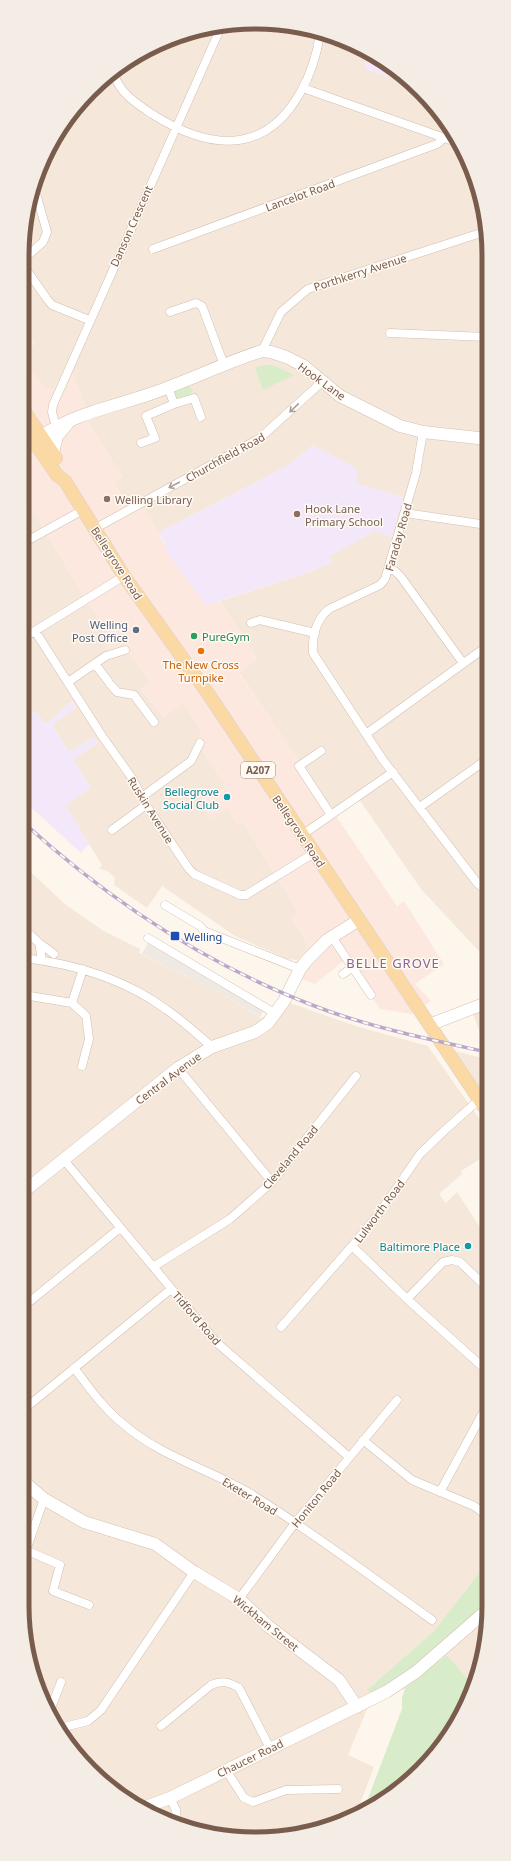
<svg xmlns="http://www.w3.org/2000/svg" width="511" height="1861" viewBox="0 0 511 1861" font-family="'Noto Sans',sans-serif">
<rect width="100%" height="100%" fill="#fdf6ec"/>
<!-- residential -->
<path fill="#f5e8da" d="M301,26l65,25 -1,18 44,14 22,18 40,65 16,59 -1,734 -65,-70 -65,-94 -24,16 -93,-139 18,-13 -37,-58 87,-28 25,-11 -3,-6 46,-25 28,-34 -45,-13 -45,-39 -24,20 -131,68 -16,-28 -12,7 -16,-30 8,-5 -36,-58 -22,-50 -10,21 -10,-3 -18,-21v-16l9,-6 -9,-15v-119l35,-84 65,-65 84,-34z
M26,500l79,130 21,18 24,34 -9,7 22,28 20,-14 19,28 -5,11 29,44 -27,17 28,5 11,17 5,-3 56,91 10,33 -12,14 -10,-1 -52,-23 -73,-50 -15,22 -33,-23 1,-7 -6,-6 -10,-4 3,-3 -37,-60 26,-17 -18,-29 25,-16 -4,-6 -25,15 -17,-27 24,-18 -4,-6 -23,21 -5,1 -8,-12 -11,7z
M24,866l41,38 37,26 38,19 -1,4 82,40 40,25 29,-15 69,24 69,19 57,81v29l-24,15 1,3 -23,20 7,9 11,-11 28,43v330l-50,65 -68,60 43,-20 75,-65v46l-13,33 -25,-29 -42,33 -38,21 -19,46 26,12 -17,45 -27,15 -90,11 -88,-23 -72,-55 -40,-65 -18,-90z
M486,1009v33l-3,-1 -10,-27z
M455,1051l31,8v39z"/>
<!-- commercial -->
<path fill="#fde8e0" d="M26,329l9,15 -9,6z
M26,366l18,21 10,3 10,-22 9,5 14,36 -1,10 36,58 -8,5 16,30 12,-8 16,29 48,72 14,-4 37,58 -18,14 158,233 7,-5 40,63 -29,20 16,17 -20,13 -31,-5 -34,-50 -31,25 -24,-9 6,-15 11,-14 -17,-28 8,-5 -56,-91 -5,3 -11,-16 -17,10 -11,-16 27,-17 -29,-44 5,-11 -19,-28 -20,14 -22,-28 9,-7 -24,-34 -18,3 -10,-16 7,-5 -79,-130z"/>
<!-- industrial -->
<path fill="#efe9e4" d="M148,943l17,8 96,58 2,3 -3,5 -39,-24 -79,-39z"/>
<!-- education -->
<path fill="#f3e8fa" d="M366,51l6,2 37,30 -44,-14z
M313,445l43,23 2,16 45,13 -11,41 -17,-7 -45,25 2,6 -25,11 -101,32 -41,-55v-8l-7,-9 131,-68z
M72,701l4,6 -24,18 17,27 25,-15 4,6 -25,16 18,29 -25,17 23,39 -8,9 -56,-51v-84l11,-7 8,12 5,-1z"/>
<!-- green -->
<path fill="#d8ecc9" d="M264,365h9l21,10 -31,15 -8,-22z
M190,386l3,5 -6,6 -11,1 -2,-6z
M485,1565v40l-75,65 -38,23 -5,-3 68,-60z
M447,1655l25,29 -14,38 -60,69 -34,18 38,-100v-11l3,-10z"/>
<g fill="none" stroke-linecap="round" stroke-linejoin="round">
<!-- street casing -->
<g stroke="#d1beb0" stroke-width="9">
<path id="street" d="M114,73c4,19 23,31 38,41 55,35 112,43 148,-21 11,-19 17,-37 20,-60
M303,88l153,54
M153,249l284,-105 7,-6
M26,257l17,-15 4,-10 -12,-42
M26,269l21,30 5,6 37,15
M170,312l26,-9 6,3 22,59
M390,333l97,4
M262,351l19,-39 27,-23 179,-58
M174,404l20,-6 7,19
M56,427l-4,-15 1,-7 168,-378
M423,432l-7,41 -31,106 -5,6 -51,24c-13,10 -17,28 -16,44l70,107 95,124 8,5
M141,443l14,-5 -9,-22 28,-12 -6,-17
M405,513l82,12
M94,529l166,-91 63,-57
M25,542l58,-32
M389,569l6,2 6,6 62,86
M251,623l9,-3 55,13
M35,631l67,105 30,42 14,27 43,64 5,5 46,21h6l68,-42
M25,637l99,-61
M95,664l13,17
M68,682l38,-26 19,-6
M110,684l7,8 17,3 20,27
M366,734l120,-87
M321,751l-22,15 32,49
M142,797l49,-36 9,-18
M420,807l66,-47
M112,830l34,-25
M302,835l91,-63
M165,905l35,21 4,5 96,38
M24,929l15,14 3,17
M332,937l39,58
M148,938l128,76
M39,943l15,11
M24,958c51,6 101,21 143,52 16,11 30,24 45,37
M343,974l10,-7
M24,995l48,8 14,13 3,23 -7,27
M72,1003l11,-34
M178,1068l94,114
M64,1160l152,182 133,115
M352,1246l55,53 78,70
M153,1267l77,-48 42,-37 84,-106
M407,1299l36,-37 9,-2 8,2 25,24
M23,1307l97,-79
M281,1327l71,-81 28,-34 40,-58 26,-25 34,-30
M74,1368c15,19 29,40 48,55 37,33 87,46 129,71 63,39 122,84 181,126
M23,1410l148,-121
M363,1440l49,40 62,26 11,8
M440,1492l45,-83
M26,1550l34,15 -7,26 36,14
M22,1562l22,-63
M239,1599l56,-76 102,-123
M56,1720l-5,-12 10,-26
M161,1726l50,-41c11,-5 18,-3 28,3l31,60
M60,1728l28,-7 13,-11 93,-138
M226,1770l18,28 9,4 33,-12 52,-1
M170,1798l6,12 1,12"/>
</g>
<!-- secondary casing -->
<g stroke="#d6c0b0" stroke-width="13">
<path id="secondary" d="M43,445l-1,-9c31,-22 73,-30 108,-42 38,-13 74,-31 112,-43l9,1 15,5 18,9 36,30 60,30 23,6 64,7
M53,453l4,-17 11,-13
M429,1025l57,-22
M23,1192l155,-124 34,-21 43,-15 13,-9 16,-22 16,-32 7,-9 20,-20 32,-20
M22,1480l22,19 40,23 71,22 39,28 45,27 29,27 71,54 18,27
M143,1808l27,-10 216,-106 30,-20 69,-60"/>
</g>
<!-- primary casing -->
<g stroke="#dad1cd" stroke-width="14">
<path id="primary" d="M26,414l30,44
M26,430l31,45 8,6 59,95 85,119 276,413"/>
</g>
<!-- street -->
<use href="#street" stroke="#fff" stroke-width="8"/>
<!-- secondary -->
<use href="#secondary" stroke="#fff" stroke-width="12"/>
<!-- primary -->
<use href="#primary" stroke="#fbd9a5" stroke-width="13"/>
<!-- rail casing -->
<g stroke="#b9a8c9" stroke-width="3.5">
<path id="rail" d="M24,823c89,81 191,147 304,188 51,18 105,29 158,41"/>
</g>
<!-- rail -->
<use href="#rail" stroke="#fffaf3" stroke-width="2" stroke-dasharray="6" stroke-linecap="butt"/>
</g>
<!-- one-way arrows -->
<defs><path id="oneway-shaft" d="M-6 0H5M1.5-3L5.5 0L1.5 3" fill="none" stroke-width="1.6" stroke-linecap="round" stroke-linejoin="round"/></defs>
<g stroke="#af9d94">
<use href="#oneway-shaft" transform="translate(294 408) rotate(136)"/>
<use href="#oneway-shaft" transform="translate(174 485) rotate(152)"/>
</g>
<!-- markers -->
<g fill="#8d6e63" stroke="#fffaf3" stroke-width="1.5">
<circle cx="107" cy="499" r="4"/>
<circle cx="297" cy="514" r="4"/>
</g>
<circle fill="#5c6f8a" stroke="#fffaf3" stroke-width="1.5" cx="136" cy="630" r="4"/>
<circle fill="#2e9e5b" stroke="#fffaf3" stroke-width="1.5" cx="194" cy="636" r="4"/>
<circle fill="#e8710a" stroke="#fffaf3" stroke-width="1.5" cx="201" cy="651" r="4"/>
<g fill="#0f9aa8" stroke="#fffaf3" stroke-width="1.5">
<circle cx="227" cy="797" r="4"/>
<circle cx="468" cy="1246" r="4"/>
</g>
<rect fill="#1a4fb4" stroke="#fffaf3" stroke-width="1.5" x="170" y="931" width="10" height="10" rx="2"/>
<g text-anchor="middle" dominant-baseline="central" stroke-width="3" stroke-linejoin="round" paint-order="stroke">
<!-- shield labels -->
<rect fill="#fffaf3" stroke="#a28b7f" stroke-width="1" x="241" y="762" width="34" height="16" rx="3"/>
<g font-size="10" font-weight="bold" fill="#7a5c4d">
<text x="258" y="770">A207</text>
</g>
<!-- street labels -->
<g font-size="11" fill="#7a5c4d" stroke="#fffaf3">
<text transform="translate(300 195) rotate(-20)">Lancelot Road</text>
<text transform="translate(131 226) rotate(-66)">Danson Crescent</text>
<text transform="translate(360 272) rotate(-18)">Porthkerry Avenue</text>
<text transform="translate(322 381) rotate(36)">Hook Lane</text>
<text transform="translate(225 457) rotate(-29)">Churchfield Road</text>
<text transform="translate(398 537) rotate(-74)">Faraday Road</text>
<text transform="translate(117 563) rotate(57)">Bellegrove Road</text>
<text transform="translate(151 810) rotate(58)">Ruskin Avenue</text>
<text transform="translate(299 831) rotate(56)">Bellegrove Road</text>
<text transform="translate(168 1078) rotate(-37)">Central Avenue</text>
<text transform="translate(290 1157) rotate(-50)">Cleveland Road</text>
<text transform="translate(379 1211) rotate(-53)">Lulworth Road</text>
<text transform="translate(197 1318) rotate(49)">Tidford Road</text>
<text transform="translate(250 1496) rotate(31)">Exeter Road</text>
<text transform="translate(316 1498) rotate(-51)">Honiton Road</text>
<text transform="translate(266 1623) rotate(39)">Wickham Street</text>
<text transform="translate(250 1758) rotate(-26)">Chaucer Road</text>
</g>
<!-- education labels -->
<g font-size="11" fill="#785e54" stroke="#fffaf3" text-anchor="start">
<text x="115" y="499">Welling Library</text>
<text x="305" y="508">Hook Lane<tspan x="305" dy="13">Primary School</tspan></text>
</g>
<!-- service labels -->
<g font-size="11" fill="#4e5e75" stroke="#fffaf3" text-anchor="end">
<text x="128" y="624">Welling<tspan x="128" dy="13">Post Office</tspan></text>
</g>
<!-- leisure labels -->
<g font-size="11" fill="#27864d" stroke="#fffaf3" text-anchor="start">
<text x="202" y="636">PureGym</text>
</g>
<!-- food labels -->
<g font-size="11" fill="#c56008" stroke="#fffaf3">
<text x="201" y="664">The New Cross<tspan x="201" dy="13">Turnpike</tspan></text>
</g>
<!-- culture labels -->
<g font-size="11" fill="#0d838f" stroke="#fffaf3" text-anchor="end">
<text x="219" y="791">Bellegrove<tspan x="219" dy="13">Social Club</tspan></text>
<text x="460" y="1246">Baltimore Place</text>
</g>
<!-- transit labels -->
<g font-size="11" fill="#164399" stroke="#fffaf3" text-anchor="start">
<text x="184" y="936">Welling</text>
</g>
<!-- quarter labels -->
<g font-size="13" letter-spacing="1" fill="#846695" stroke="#fffaf3">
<text x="393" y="963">BELLE GROVE</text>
</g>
</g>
<!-- crop -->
<path d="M0 0H511V1861H0ZM255 29H256A226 226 0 0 1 482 255V1606A226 226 0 0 1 256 1832H255A226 226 0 0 1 29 1606V255A226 226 0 0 1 255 29Z" fill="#f4ede6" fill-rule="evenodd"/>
<path fill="none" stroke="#7a5c4d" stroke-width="5" d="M255 29H256A226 226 0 0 1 482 255V1606A226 226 0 0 1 256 1832H255A226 226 0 0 1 29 1606V255A226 226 0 0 1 255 29Z"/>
</svg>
